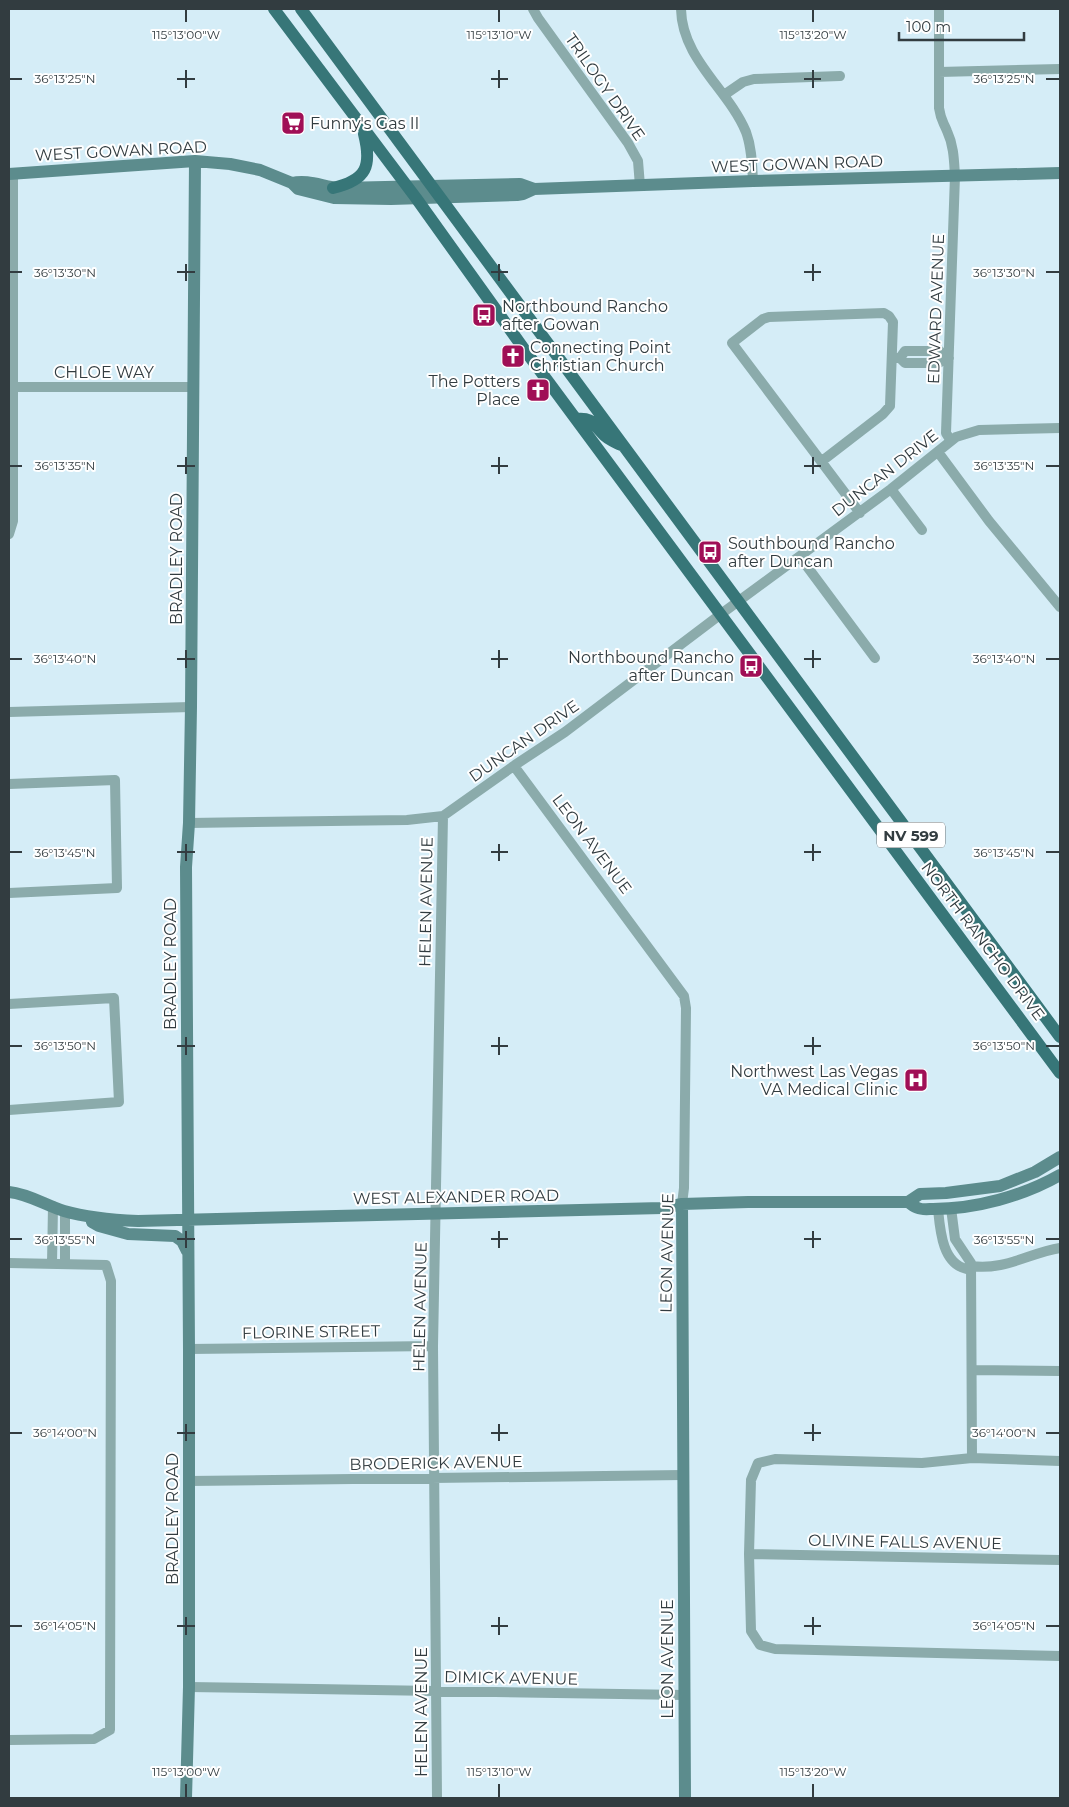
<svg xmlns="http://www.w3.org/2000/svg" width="1069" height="1807" viewBox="0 0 1069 1807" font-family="Montserrat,sans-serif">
<rect width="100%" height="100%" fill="#d5edf7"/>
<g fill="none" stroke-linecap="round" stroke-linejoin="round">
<!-- street -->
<path stroke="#8babab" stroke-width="10" d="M533,9l5,9 90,125 10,18 2,25
M681,9c1,50 47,80 65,123 6,16 6,33 7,49
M939,9v99c2,13 4,13 8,23 7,15 7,30 8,45l-9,257 5,8
M939,72l121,-3
M724,95l19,-13 11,-3 86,-3
M892,358h8l5,5h34l5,-5h5
M900,358l5,-7h35l4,7
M14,387h180
M938,452l51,69 71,86
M822,461l61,-47 7,-8 3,-84 -4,-6 -5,-3 -115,4 -6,2 -31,24 128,170
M891,489l31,41
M9,534l4,-13v-348
M800,557l75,101
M9,712l182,-5
M514,766l170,230 2,12 -2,180 -2,16
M9,784l106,-4 2,108 -108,5
M189,823l218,-3 36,-4 72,-51 50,-33 156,-118 170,-125 65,-52 23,-7 81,-2
M9,1004l105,-6 5,104 -110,8
M951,1208l4,31 16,24 1,195
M938,1209c2,20 4,55 29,60l4,-3c33,5 58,-13 89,-18
M9,1263l97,2 5,16 -1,449 -16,9 -85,1
M52,1264l1,-58
M65,1264v-53
M189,1349l244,-3
M972,1370l88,1
M1060,1461l-88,-3 -50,5 -147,-4 -17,4 -7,17 -2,74 2,77 9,14 15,4 285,7
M189,1481l494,-6
M749,1554l311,6
M189,1687l495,8
M437,1798l-4,-452 10,-530"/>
<!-- secondary -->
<path stroke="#5c8c8d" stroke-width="12" d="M9,174l186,-13 35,3 30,6 32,13 6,6 36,9 57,1 126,-4 6,-1 11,-5
M292,183c16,-4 32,4 48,5l180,-4 14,5 219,-8 307,-8
M9,1192c20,2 36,13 55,19 24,7 50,9 74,10l524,-13 20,-4 66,-2h160l12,-8 26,-1 54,-7 35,-14 25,-15
M908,1202c3,2 6,5 10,6 4,2 11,1 15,1 43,0 90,-13 127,-34
M682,1204l3,594
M92,1222l7,4 29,8 47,2 7,5 5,10
M186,1798l3,-111v-338l-3,-482 3,-44 2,-116 4,-546"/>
<!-- primary -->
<path stroke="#377678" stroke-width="12" d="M274,9l142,189 108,151 536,724
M301,9l759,1028
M333,188c34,-8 39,-22 31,-54
M576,419c16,-2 17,5 27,15 4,5 12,8 18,11"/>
</g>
<!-- ticks -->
<path fill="none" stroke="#323c40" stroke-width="2" d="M186,10v12M499,10v12M813,10v12M186,70v18M499,70v18M813,70v18M10,79h12M177,79h18M491,79h17M804,79h17M1046,79h13M186,264v17M499,264v17M813,264v17M10,272h12M177,272h18M491,272h17M804,272h17M1046,272h13M186,457v17M499,457v17M813,457v17M10,466h12M177,466h18M491,466h17M804,466h17M1046,466h13M186,650v18M499,650v18M813,650v18M10,659h12M177,659h18M491,659h17M804,659h17M1046,659h13M186,844v17M499,844v17M813,844v17M10,852h12M177,852h18M491,852h17M804,852h17M1046,852h13M186,1037v18M499,1037v18M813,1037v18M10,1046h12M177,1046h18M491,1046h17M804,1046h17M1046,1046h13M186,1231v17M499,1231v17M813,1231v17M10,1239h12M177,1239h18M491,1239h17M804,1239h17M1046,1239h13M186,1424v17M499,1424v17M813,1424v17M10,1433h12M177,1433h18M491,1433h17M804,1433h17M1046,1433h13M186,1617v18M499,1617v18M813,1617v18M10,1626h12M177,1626h18M491,1626h17M804,1626h17M1046,1626h13M186,1784v13M499,1784v13M813,1784v13"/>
<!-- icons -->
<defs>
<g id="supermarket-square" transform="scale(1.25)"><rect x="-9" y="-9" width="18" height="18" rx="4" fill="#a00f56" stroke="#fff"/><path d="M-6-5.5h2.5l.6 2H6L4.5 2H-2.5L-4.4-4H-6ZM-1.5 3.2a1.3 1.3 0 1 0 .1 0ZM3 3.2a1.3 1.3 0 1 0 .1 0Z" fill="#fff"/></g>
<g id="bus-square" transform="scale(1.25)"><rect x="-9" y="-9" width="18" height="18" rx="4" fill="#a00f56" stroke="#fff"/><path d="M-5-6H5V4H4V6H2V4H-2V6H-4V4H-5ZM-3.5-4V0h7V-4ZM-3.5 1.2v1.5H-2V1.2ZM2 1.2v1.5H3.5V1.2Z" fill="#fff"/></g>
<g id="church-square" transform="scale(1.25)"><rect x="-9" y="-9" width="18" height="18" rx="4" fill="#a00f56" stroke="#fff"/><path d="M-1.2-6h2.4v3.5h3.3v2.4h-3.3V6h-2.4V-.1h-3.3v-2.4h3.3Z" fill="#fff"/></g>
<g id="hospital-square" transform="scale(1.25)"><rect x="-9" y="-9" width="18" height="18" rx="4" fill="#a00f56" stroke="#fff"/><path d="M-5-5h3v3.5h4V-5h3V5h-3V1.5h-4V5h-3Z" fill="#fff"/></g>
</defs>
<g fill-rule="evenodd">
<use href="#supermarket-square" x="293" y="123"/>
<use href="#bus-square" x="484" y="315"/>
<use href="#church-square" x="513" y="356"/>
<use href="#church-square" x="538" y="390"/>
<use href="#bus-square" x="710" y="552"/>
<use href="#bus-square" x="751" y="666"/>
<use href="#hospital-square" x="916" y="1080"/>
</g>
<g text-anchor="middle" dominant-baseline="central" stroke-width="4" stroke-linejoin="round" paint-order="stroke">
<!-- shield labels -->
<rect fill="#fff" stroke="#707679" stroke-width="1" x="877" y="822.5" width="68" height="25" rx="4"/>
<g font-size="15" font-weight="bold" fill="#323c40">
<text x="911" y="835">NV 599</text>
</g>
<!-- street labels -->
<g font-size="16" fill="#323c40" stroke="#fff">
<text transform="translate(605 87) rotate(55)">TRILOGY DRIVE</text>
<text transform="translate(121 151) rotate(-3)">WEST GOWAN ROAD</text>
<text transform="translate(797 164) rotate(-2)">WEST GOWAN ROAD</text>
<text transform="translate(936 309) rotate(-88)">EDWARD AVENUE</text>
<text x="104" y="372">CHLOE WAY</text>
<text transform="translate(885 473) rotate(-38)">DUNCAN DRIVE</text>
<text transform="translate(176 559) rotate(-90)">BRADLEY ROAD</text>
<text transform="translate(524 741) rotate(-35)">DUNCAN DRIVE</text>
<text transform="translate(592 844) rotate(53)">LEON AVENUE</text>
<text transform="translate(426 902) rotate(-89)">HELEN AVENUE</text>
<text transform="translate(983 941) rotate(53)">NORTH RANCHO DRIVE</text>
<text transform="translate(170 964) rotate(-90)">BRADLEY ROAD</text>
<text transform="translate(456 1197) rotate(-1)">WEST ALEXANDER ROAD</text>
<text transform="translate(667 1253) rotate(-89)">LEON AVENUE</text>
<text transform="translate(420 1307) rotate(-89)">HELEN AVENUE</text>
<text transform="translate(311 1332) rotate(-1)">FLORINE STREET</text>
<text transform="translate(436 1463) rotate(-1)">BRODERICK AVENUE</text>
<text transform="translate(172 1519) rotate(-90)">BRADLEY ROAD</text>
<text transform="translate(905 1542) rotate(1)">OLIVINE FALLS AVENUE</text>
<text transform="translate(667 1659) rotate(-90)">LEON AVENUE</text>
<text transform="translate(511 1678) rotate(1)">DIMICK AVENUE</text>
<text transform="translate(421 1712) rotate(-90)">HELEN AVENUE</text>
</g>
<!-- poi labels -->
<g font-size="16" fill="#323c40" stroke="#fff" text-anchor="start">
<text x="310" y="123">Funny's Gas II</text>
<text x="502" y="306">Northbound Rancho<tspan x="502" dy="18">after Gowan</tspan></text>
<text x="530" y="347">Connecting Point<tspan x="530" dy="18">Christian Church</tspan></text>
<text x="520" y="381" text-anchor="end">The Potters<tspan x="520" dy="18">Place</tspan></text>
<text x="728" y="543">Southbound Rancho<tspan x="728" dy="18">after Duncan</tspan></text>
<text x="734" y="657" text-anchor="end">Northbound Rancho<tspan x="734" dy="18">after Duncan</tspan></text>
<text x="898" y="1071" text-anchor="end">Northwest Las Vegas<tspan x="898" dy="18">VA Medical Clinic</tspan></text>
</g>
</g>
<g font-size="12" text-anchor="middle" fill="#323c40" stroke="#fff" stroke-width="4" stroke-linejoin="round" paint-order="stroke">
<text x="186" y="39">115°13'00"W</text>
<text x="499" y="39">115°13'10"W</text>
<text x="813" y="39">115°13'20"W</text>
<text x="1004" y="83">36°13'25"N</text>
<text x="65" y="83">36°13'25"N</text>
<text x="1004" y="277">36°13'30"N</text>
<text x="65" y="277">36°13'30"N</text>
<text x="1004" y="470">36°13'35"N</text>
<text x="65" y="470">36°13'35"N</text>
<text x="1004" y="663">36°13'40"N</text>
<text x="65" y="663">36°13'40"N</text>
<text x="1004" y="857">36°13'45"N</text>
<text x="65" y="857">36°13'45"N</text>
<text x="1004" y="1050">36°13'50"N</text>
<text x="65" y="1050">36°13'50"N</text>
<text x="1004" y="1244">36°13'55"N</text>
<text x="65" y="1244">36°13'55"N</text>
<text x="1004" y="1437">36°14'00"N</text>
<text x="65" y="1437">36°14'00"N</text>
<text x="1004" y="1630">36°14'05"N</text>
<text x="65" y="1630">36°14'05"N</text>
<text x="186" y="1776">115°13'00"W</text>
<text x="499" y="1776">115°13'10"W</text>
<text x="813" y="1776">115°13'20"W</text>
</g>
<!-- border -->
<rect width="1069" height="1807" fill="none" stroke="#323c40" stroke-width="20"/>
<!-- scale -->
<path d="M899 32v8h125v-8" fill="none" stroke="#323c40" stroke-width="2.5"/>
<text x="906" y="32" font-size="15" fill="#323c40" stroke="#ffffff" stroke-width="4" paint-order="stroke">100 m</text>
</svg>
